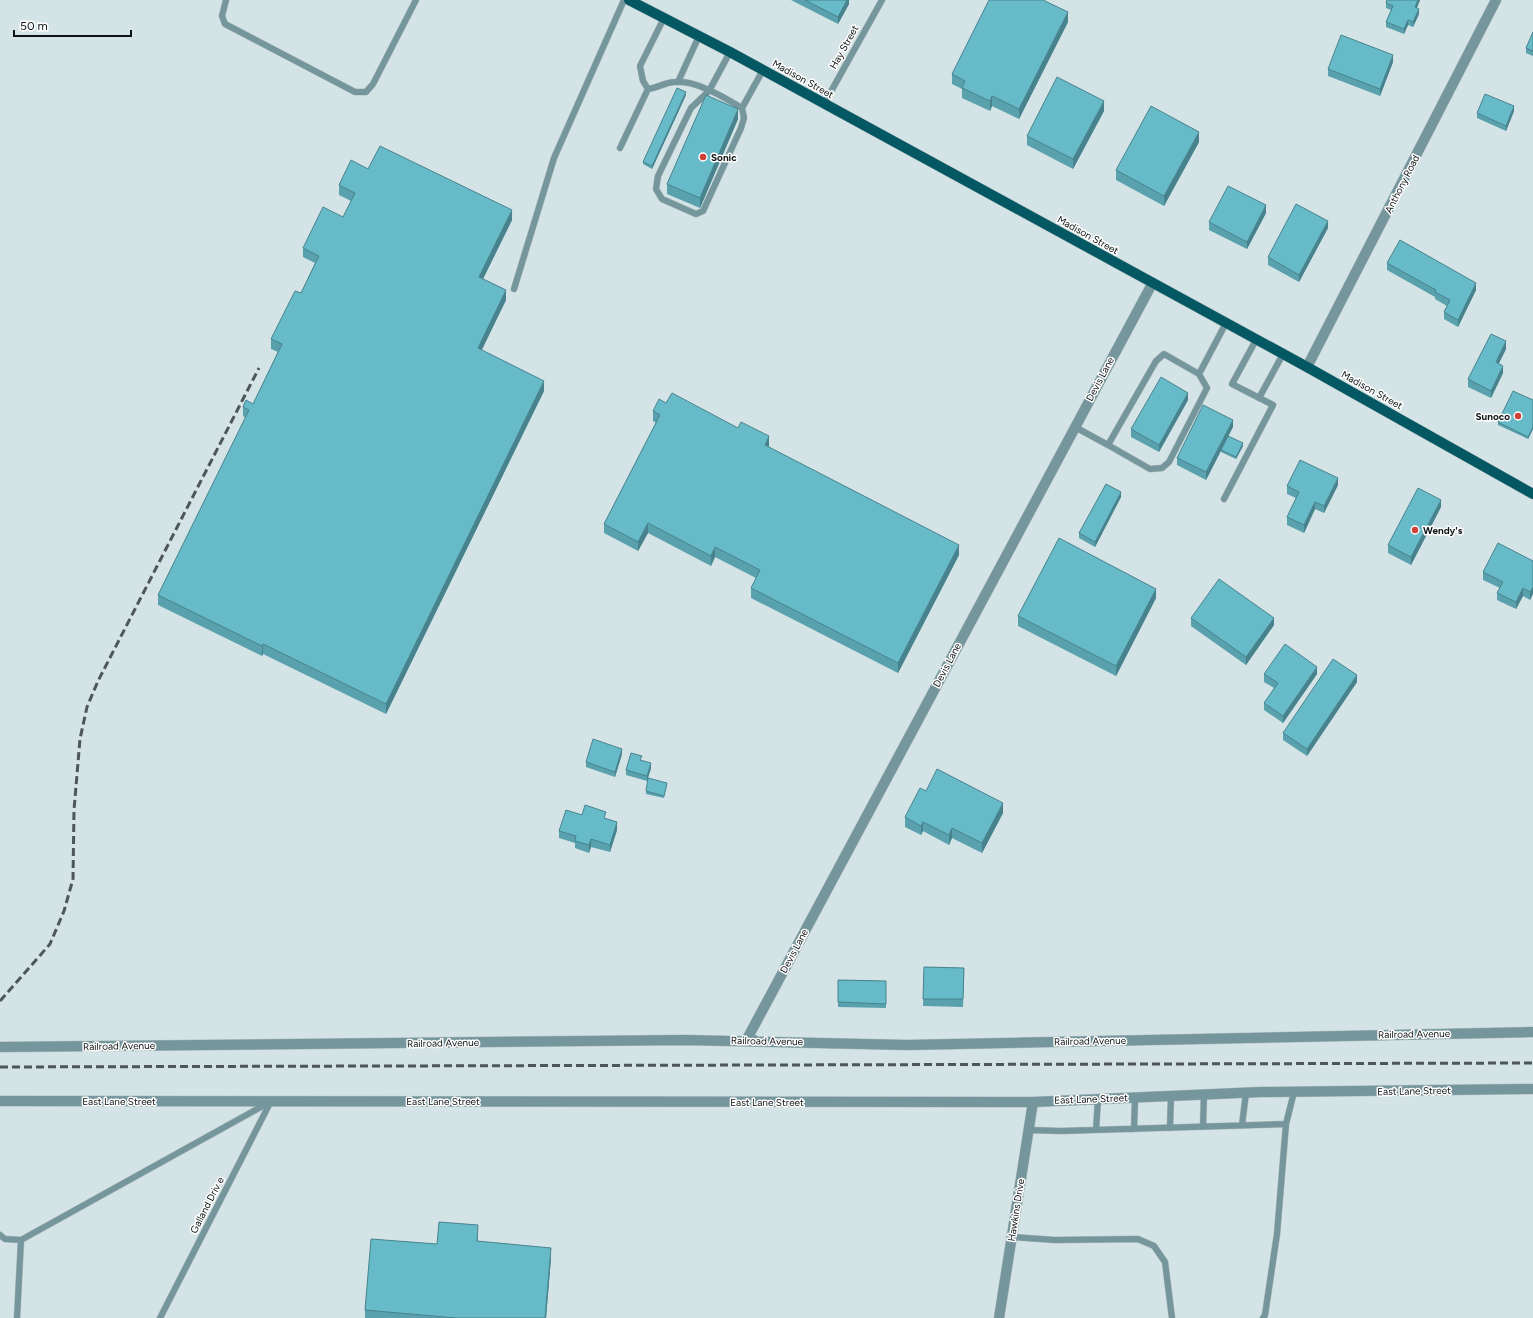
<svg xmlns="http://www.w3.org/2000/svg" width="1533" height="1318" viewBox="0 0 1533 1318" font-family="Figtree,sans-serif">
<rect width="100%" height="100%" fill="#d4e3e5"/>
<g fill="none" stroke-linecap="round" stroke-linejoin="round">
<!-- service casing -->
<g stroke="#b0bebf" stroke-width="7">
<path id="service" d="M226,0l-4,16 3,8 130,68h11l7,-8 43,-84
M730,52l-21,39 -18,17 -33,68 -2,13 6,10 34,15 7,-3 38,-83 3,-10 -2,-10
M678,82l21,-46
M648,89l-5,-8 -3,-15 24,-48
M824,104l58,-104
M620,148l28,-59c9,-1 18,-7 27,-7 21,-2 50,16 67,26l21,-38
M514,289l40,-131 70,-158
M1259,398l24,-44
M1075,427l33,18 48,-84 8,-7 35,20 27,-51
M1108,445l42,24 12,-1 7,-6 38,-74 -8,-14
M1224,499l49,-94 -41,-21 24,-44
M1242,1125l4,-32
M1203,1127l1,-33
M1170,1128l1,-32
M1134,1129l1,-31
M1028,1130l33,1 225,-7
M1096,1130l2,-31
M0,1235l5,4 16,1 247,-137
M1012,1237l43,3 83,-1 16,7 11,16 7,56
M17,1318l4,-78
M160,1318l111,-217
M1263,1318l2,-3 12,-81 9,-110 8,-32"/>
</g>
<!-- minor casing -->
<g stroke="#b0bebf" stroke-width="11">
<path id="minor" d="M1307,367l189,-367
M754,1040l-7,-1 405,-755
M0,1047l685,-7 222,5 626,-13
M999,1318l34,-216"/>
</g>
<!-- tertiary casing -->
<g stroke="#b0bebf" stroke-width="11">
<path id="tertiary" d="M0,1101l1033,1 228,-10 272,-3"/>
</g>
<!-- primary casing -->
<g stroke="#b0bebf" stroke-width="11">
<path id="primary" d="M629,0l101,52 577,315 226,127"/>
</g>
<!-- service -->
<use href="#service" stroke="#75969c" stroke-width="6"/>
<!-- minor -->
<use href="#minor" stroke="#75969c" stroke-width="10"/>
<!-- tertiary -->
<use href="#tertiary" stroke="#75969c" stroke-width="10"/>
<!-- primary -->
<use href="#primary" stroke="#045863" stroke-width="10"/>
<!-- rail -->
<path stroke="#4e5658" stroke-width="3" stroke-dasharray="8 4" stroke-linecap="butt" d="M0,1001l50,-57 14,-33 9,-32 1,-69 6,-71 7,-32 11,-26 161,-313
M0,1067l1533,-4"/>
</g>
<!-- wall -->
<path fill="#59a1ad" d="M791,0h58v4l-11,20z
M1420,0l-3,8 2,6 -6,13 -5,-2 -4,9 -18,-7v-5l5,-12 -5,-2v-5z
M1068,22l-49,97 -27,-13 -2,5 -28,-13v-9l-10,-5v-10z
M1533,32v24l-7,-3v-5z
M1393,62l-13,34 -52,-20v-7z
M686,95l-34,74 -9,-5v-2z
M1104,111l-31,58 -46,-24v-9z
M1514,111l-8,20 -29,-13v-5z
M738,119l-38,89 -33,-14v-10z
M1199,142l-35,64 -48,-26v-10z
M368,169l144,51 -29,59 23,21 -25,50 63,41 -158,323 -123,-60 -1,2 -104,-51v-10l88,-177 -3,-2v-9l10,-3 25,-52 -7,-3v-10l30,-46 14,-30 -12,-6v-9l40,-31 8,-16 -12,-6v-10z
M1266,213l-19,36 -38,-19v-8z
M1328,228l-29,54 -31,-17v-8z
M1387,263l89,27 -18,37 -14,-8v-7l3,-6 -12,-7v-2l-48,-27z
M1506,349l-7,14 4,10 -12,25 -23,-11v-8z
M1188,400l-29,52 -28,-15v-8z
M1533,400v29l-5,10 -30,-14v-3z
M666,403l103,43v1l190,108 -61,118 -147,-75v-10l5,-10 -41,-21 -4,9 -63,-33 -10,18 -34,-18v-9l52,-101 -3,-2v-10z
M1233,427l-5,9 15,10 -7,13 -15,-7v-2l4,-7 -19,37 -29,-15v-7z
M1338,485l-14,28 -9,-4 -11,24 -17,-8v-8l9,-19 -9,-4v-8z
M1121,497l-26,50 -16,-9v-5z
M1441,507l-30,58 -23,-12v-8z
M1533,561l-3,39 -7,-4 -7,13 -19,-9v-7l3,-5 -17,-8v-8z
M1156,598l-40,78 -98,-50v-10z
M1191,618l83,7 -28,40 -55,-39z
M1264,674h53l-34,49 -19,-13v-7l10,-15 -10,-6z
M1357,682l-50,74 -24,-16v-7z
M622,754l-7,23 -29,-10v-5z
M642,760l9,8 -4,13 -21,-6v-5z
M667,785l-3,13 -18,-4v-3z
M926,791l77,22 -21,40 -30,-15 -3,7 -26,-14 -2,4 -16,-8v-10z
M582,815l24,4 11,11 -7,22 -19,-5 -2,6 -14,-5v-5l-16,-5v-7z
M924,967l40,1 -1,39 -40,-1z
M838,980l48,1v27l-48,-1z
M478,1235v6l73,17 -5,60h-181v-8l72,-66z"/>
<!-- shaded-wall -->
<path fill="#48838d" d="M847,0h2v4l-11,20v-7z
M1418,0h2l-5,12v-5z
M1419,9v5l-6,13v-5z
M1068,12v10l-49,97v-10z
M1408,20v5l-4,9v-5z
M1393,55v7l-13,34v-7z
M686,92v3l-34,74v-3z
M992,96v10l-2,5v-10z
M1104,101v10l-31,58v-10z
M1514,106v5l-8,20v-5z
M738,109v10l-38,89v-10z
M1199,132v10l-35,64v-10z
M1266,205v8l-19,36v-7z
M512,210v10l-33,67v-10z
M1328,221v7l-29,54v-7z
M1476,283v7l-18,37v-7z
M506,290v10l-28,58v-10z
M1506,341v8l-10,20v-7z
M1503,366v7l-12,25v-7z
M544,381v10l-158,323v-10z
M1188,393v7l-29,52v-7z
M1233,420v7l-27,53v-8z
M1533,427v2l-5,10v-2z
M769,436v10l-4,8v-9z
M1243,443v3l-7,13v-2z
M1338,478v7l-14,28v-7z
M1121,492v5l-26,50v-5z
M1441,500v7l-30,58v-8z
M1315,502v7l-11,24v-8z
M648,523v10l-10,18v-9z
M959,545v10l-61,118v-10z
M715,547v10l-4,9v-10z
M1533,587v7l-3,6v-8z
M1523,588v8l-7,13v-7z
M1156,589v9l-40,78v-10z
M1274,618v7l-28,40v-8z
M263,644v10l-1,2v-10z
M1317,667v7l-34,49v-7z
M1357,675v7l-50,74v-7z
M622,749v5l-7,23v-5z
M651,763v5l-4,13v-5z
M1003,803v10l-21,40v-10z
M617,822v8l-7,22v-7z
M923,822v9l-2,4v-9z
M952,828v10l-3,7v-10z
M591,839v8l-2,6v-8z
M551,1248v10l-5,60h-1z"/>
<!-- building -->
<path fill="#67bbc9" stroke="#48838d" d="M805,0h42l-9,17z
M989,0h54l25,12 -49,97 -27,-13 -2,5 -28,-13 3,-7 -13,-7z
M1387,0h31l-3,7 4,2 -6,13 -5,-2 -4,9 -18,-7 7,-16 -7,-3z
M1533,32v19l-7,-3z
M1341,35l52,20 -13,34 -52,-20z
M1057,77l47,24 -31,58 -46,-23z
M677,88l9,4 -34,74 -9,-4z
M1485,94l29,12 -8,20 -29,-13z
M706,95l32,14 -38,89 -33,-14z
M1151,106l48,26 -35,64 -48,-26z
M380,146l132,64 -33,67 27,13 -28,58 66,33 -158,323 -123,-60 -1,2 -104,-51 91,-185 -6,-3 3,-7 7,4 29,-60 -11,-5 24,-48 6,2 18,-37 -16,-8 20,-41 20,10 12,-24 -16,-8 12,-25 17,9z
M1228,186l38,19 -19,37 -38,-20z
M1296,204l32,17 -29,54 -31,-18z
M1400,240l76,43 -18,37 -14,-8 6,-12 -15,-8 1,-2 -49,-27z
M1491,334l15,7 -10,21 7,4 -12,25 -23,-12z
M1161,377l27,16 -29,52 -28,-16z
M1513,391l20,9v27l-5,10 -30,-15z
M672,393l66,35 3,-6 28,14 -4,9 194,100 -61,118 -147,-75 9,-18 -45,-23 -4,9 -63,-33 -10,19 -34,-18 56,-109 -7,-4 6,-12 7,4z
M1203,405l30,15 -27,52 -29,-14z
M1228,436l15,7 -7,14 -15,-7z
M1300,460l38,18 -14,28 -9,-4 -11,23 -17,-8 12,-25 -12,-6z
M1106,484l15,8 -26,50 -16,-9z
M1418,488l23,12 -30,57 -23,-12z
M1059,538l97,51 -40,77 -98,-50z
M1498,543l35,18v26l-3,5 -7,-4 -7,14 -19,-9 6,-11 -20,-10z
M1219,579l55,39 -28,39 -55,-39z
M1285,644l32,23 -34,49 -19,-13 14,-20 -14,-9z
M1333,659l24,16 -50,74 -24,-16z
M593,739l29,10 -7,23 -29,-10z
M631,753l11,3 -2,4 11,3 -4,13 -21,-6z
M937,769l66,34 -21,40 -30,-15 -3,7 -26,-13 -2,4 -16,-9 15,-29 6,3z
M648,778l19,5 -3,13 -18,-5z
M585,805l21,7 -2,6 13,4 -7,23 -19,-6 -2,6 -14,-4 1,-5 -17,-5 7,-21 16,5z
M924,967l40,1 -1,31h-40z
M838,980l48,1v23l-48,-2z
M439,1222l39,3 -1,16 74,7 -6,70h-89l-91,-8 6,-71 66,5z"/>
<!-- markers -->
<g fill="#ce4134" stroke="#fff" stroke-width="1.5">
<circle cx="703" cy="157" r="4"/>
<circle cx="1518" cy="416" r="4"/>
<circle cx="1415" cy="530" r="4"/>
</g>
<g text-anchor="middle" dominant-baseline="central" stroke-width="3" stroke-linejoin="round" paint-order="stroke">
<!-- street labels -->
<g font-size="10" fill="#0e1314" stroke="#fff">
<text transform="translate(844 47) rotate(-61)">Hay Street</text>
<text transform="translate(803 79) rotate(29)">Madison Street</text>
<text transform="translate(1402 184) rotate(-63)">Anthony Road</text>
<text transform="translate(1088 235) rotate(29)">Madison Street</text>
<text transform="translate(1100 379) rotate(-62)">Devis Lane</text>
<text transform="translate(1372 390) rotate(29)">Madison Street</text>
<text transform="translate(947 665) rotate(-62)">Devis Lane</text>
<text transform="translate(794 951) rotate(-62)">Devis Lane</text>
<text transform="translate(1414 1034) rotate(-1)">Railroad Avenue</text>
<text transform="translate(767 1041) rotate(1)">Railroad Avenue</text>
<text transform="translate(1090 1041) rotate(-1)">Railroad Avenue</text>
<text transform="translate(443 1043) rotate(-1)">Railroad Avenue</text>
<text transform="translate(119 1046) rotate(-1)">Railroad Avenue</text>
<text transform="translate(1414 1091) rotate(-1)">East Lane Street</text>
<text transform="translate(1091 1099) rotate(-2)">East Lane Street</text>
<text x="119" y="1101">East Lane Street</text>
<text x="443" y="1101">East Lane Street</text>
<text x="767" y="1102">East Lane Street</text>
<text transform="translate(207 1205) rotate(-63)">Galland Driv e</text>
<text transform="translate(1016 1210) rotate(-81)">Hawkins Drive</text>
</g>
<!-- poi labels -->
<g font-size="10" font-weight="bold" fill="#0e1314" stroke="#fff" text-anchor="start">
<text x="711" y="157">Sonic</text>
<text x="1510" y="416" text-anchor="end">Sunoco</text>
<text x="1423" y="530">Wendy's</text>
</g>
</g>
<!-- scale -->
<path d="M14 30v6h117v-6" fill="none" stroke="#0e1314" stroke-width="2"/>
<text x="20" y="30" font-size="12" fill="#0e1314" stroke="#ffffff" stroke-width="3" paint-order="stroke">50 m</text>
</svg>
